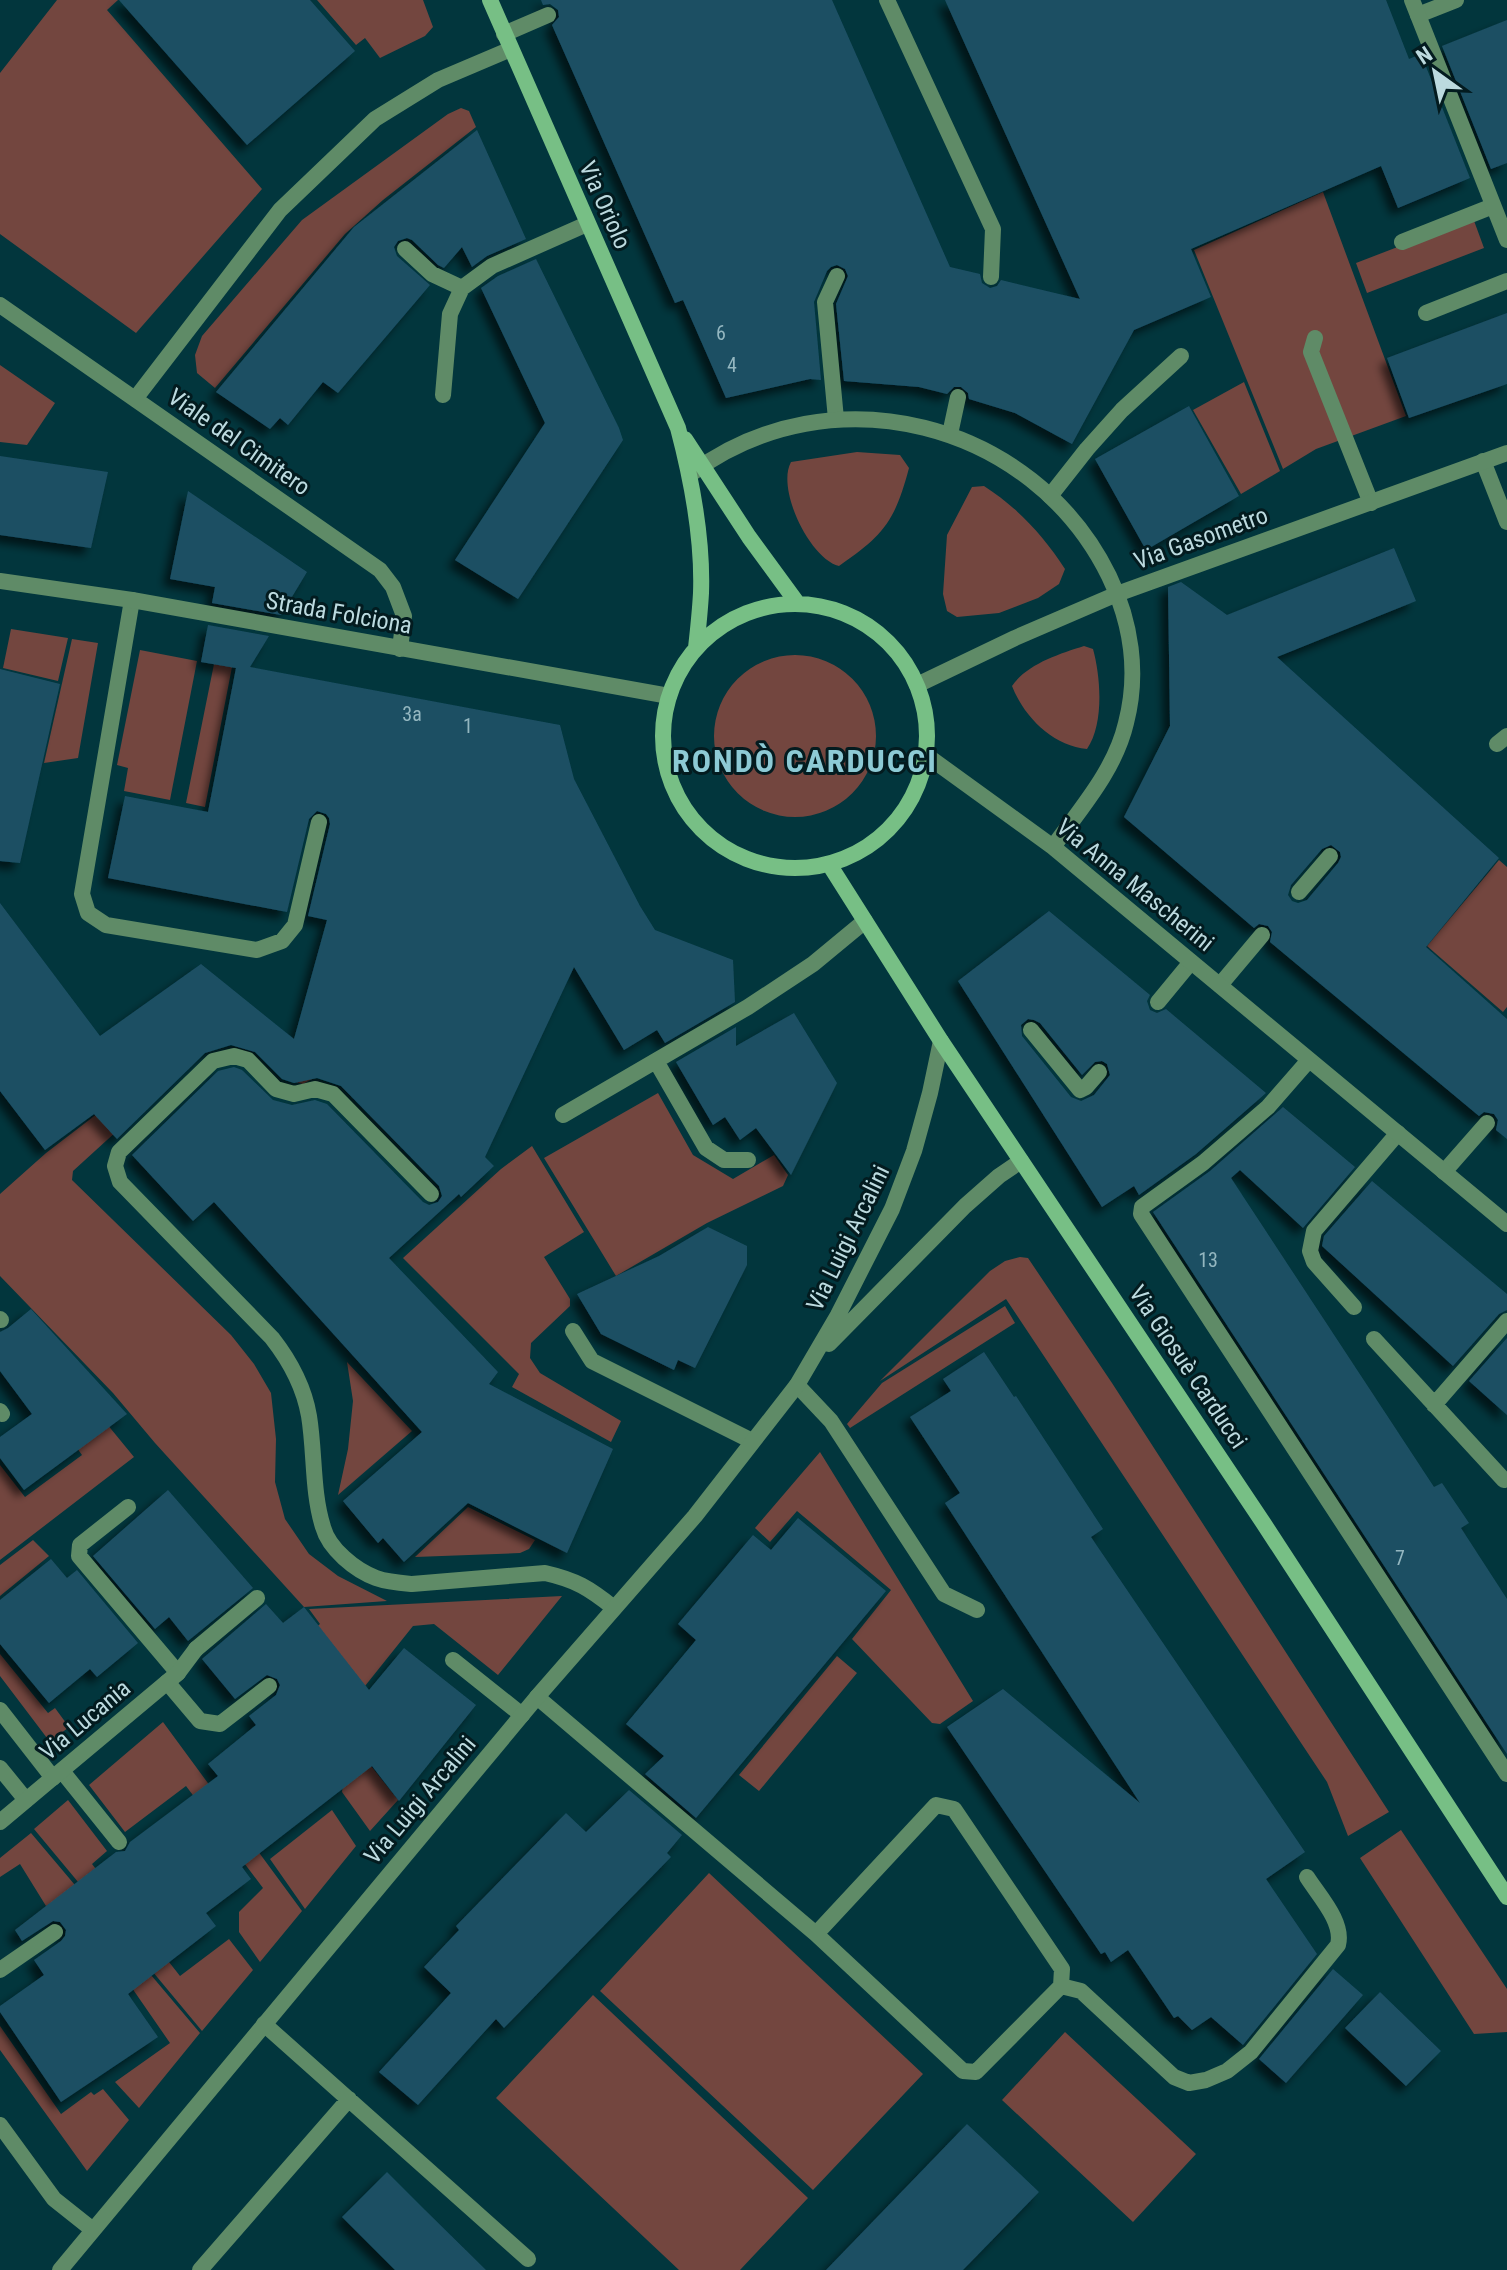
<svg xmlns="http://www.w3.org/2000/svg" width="1507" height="2270" viewBox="0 0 1507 2270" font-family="'Roboto Condensed',sans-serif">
<defs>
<filter id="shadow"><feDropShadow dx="-7" dy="7" stdDeviation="4" flood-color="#0009"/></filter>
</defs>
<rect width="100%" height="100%" fill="#02363d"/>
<!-- green -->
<path fill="#73463f" d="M57,0h61l-11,10 155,179 -126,144 -136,-99v-161z
M317,0h106l10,27 -8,9 -45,22 -15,-20 -9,7z
M461,108l8,3 7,16 -93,73 -38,34 -130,154 -18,-15 -2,-18 7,-19 100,-116 146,-106z
M1323,192l83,224 -90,33 -33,20 -89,-219z
M1473,218l11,30 -117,45 -11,-30z
M0,365l55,38 -28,42 -27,-3z
M1244,382l36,89 -39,23 -48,-84z
M857,452l43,3 9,13c-14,53 -25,67 -70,98 -29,-7 -63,-77 -48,-104z
M984,486c34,22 59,49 81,83l-6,15 -21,14 -39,15 -42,4 -10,-6 -4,-17 4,-59 25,-48z
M11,629l57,9 -10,43 -55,-13z
M72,639l26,4 -20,115 -34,5z
M1084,646l9,3c8,29 11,75 -6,100 -34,-3 -63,-32 -75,-63 15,-22 47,-32 72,-40z
M140,650l57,11 -27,139 -46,-9 4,-23 -11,-3z
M714 736a81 81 0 1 1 162 0a81 81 0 1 1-162 0Z
M214,664l18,3 -27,140 -19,-4z
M1499,860l8,7v140l-4,5 -76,-66z
M243,1002l69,77 -9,5 -7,-2 -66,-54 -157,143 -1,9 159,155 23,29 17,29 5,46 -1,43 10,37 24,35 29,22 49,25 -83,6 -149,-164 -42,-50 -113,-117v-82l46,-41z
M658,1093l35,62 40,24 41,-24 14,20 -5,11 -76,37 -91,53 -72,-118z
M532,1146l52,86 -40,25 26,42v7l-39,37 -1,15 10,15 81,48 -10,21 -99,-55 7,-13 -116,-116 98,-89z
M1020,1257l8,1 84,125 277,429 -41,24 -21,-54 -321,-483 -126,82 110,-110 15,-10z
M1005,1306l10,17 -165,105 -3,-4 35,-41z
M347,1362l65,69 -74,64 10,-46 5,-48z
M35,1390l58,17 41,50 -134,103v-95l25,32 57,-42z
M820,1452l153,249 -33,23 -8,-1 -80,-84 39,-49 -94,-79 -27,31 -15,-14z
M468,1507l67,33 -6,9 -9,4 -105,4z
M33,1540l16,16 -49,40v-31z
M562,1596l-64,79 -64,-51 -21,2 -60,75 -67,-50 34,-27 -11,-15z
M0,1654l48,59 7,-5 14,19 -19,15 -50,-66z
M837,1656l20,17 -98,118 -20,-16z
M163,1722l139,189 -42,51 -21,-30v-20l24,-24 -77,-102 -61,46 -36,-47z
M337,1723l61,77 -28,31 -28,-39 4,-32z
M68,1800l39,51 -15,13 88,112 49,-37 24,31 -51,61 -168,-202z
M332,1810l24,36 -51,63 -35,-50z
M1401,1830l106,159v43l-33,2 -114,-176z
M31,1833l169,200 -61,75 -24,-26 55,-39 -103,-149 -21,12 -26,-42 -20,13v-19z
M709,1873l214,201 -110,116 -213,-199z
M593,1995l215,203 -68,72h-61l-183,-172z
M0,2026l61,88 30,-22 3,3 9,-6 26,31 -42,51 -87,-121z
M1065,2032l131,122 -63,68 -131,-122z"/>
<!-- building -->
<path fill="#1c4f64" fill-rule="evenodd" filter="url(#shadow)" d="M119,0h191l45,51 -108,94z
M541,0h291l118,267 30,7 2,9 8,5 7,-2 4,-6 79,19 -135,-299h441l23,59 12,-5 49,124 -72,30 -17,-42 -190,83 20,48 -77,33 -62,114 -57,-31 -46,-14 -1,-6 -7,-6h-7l-7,7 -28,-7 -75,-6 -8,-77 12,-28 -3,-7 -8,-4 -6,2 -4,4 -13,31 7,78 -11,-1 -84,19 -43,-98 -8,3 -123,-278 7,-8 -1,-7 -8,-6 -7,1z
M1507,20v143l-16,6 -49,-123z
M477,130l49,109 -39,17 -15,11 -10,-20 -18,21 -6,-3 -26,-25 -5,-2 -9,3 -4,6 3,9 33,29 -92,108 -15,-11 -35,43 -8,-7 -10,11 -54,-37 138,-165z
M536,259l83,169 4,12 -105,159 -63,-39 90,-137 -64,-135 17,-12z
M1507,313v71l-98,34 -22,-60z
M1189,406l50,90 -93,54 -51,-91z
M0,456l108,16 -17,76 -91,-13z
M188,491l119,81 -26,43 -69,-12 3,-16 -45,-8z
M1394,548l22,53 -139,56 222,201 -73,89 81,72v120l-11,-9 2,-10 -4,-6 -10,-2 -5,4 -209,-174 2,-10 -4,-6 -9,-2 -5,4 -130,-111 46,-91 -2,-139 13,-5 46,33zM1331,845l9,7 1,5 -3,6 -31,37 -9,3 -6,-2 -4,-6 3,-10 31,-36z
M208,625l61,11 -19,31 310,58 14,54 66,127 15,24 78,30 2,42 -70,41 -8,-13 -33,20 -50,-83 -89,190 9,9 -33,31 -2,-3 -70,64 109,114 -9,12 124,65 -46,104 -99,-50 -64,59 -21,-24 -5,5 -35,-42 79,-69 -208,-230 -21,19 -61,-66 86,-84 16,-4 8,3 31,30 19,5 23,-5 12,4 96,98 6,3 9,-3 4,-6 -3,-10 -98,-100 -24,-8 -23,5 -12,-4 -27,-27 -24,-7 -26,8 -88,86 -23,-25 -49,36 -45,-59v-188l100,133 101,-72 93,75 33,-119 -19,-4 22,-92 -1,-6 -3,-4 -9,-3 -8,8 -22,93 -179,-34 17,-82 83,16 28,-144 -35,-6z
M0,669l60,15 -40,179 -20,-2z
M1049,911l101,84 -3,6 3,9 7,3 9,-4 100,84 -70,61 -57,41 -5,-9 -32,21 -144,-226zM1028,1019l6,1 6,3 42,52 13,-13 7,-1 5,3 3,11 -16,20 -13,6 -10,-4 -49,-61 -1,-11z
M794,1013l43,70 -46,92 -35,-47 -16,12 -15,-23 -12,8 -37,-63 60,-35v19z
M1283,1107l72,60 -52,61 -63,-58 -9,8 203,309 8,-4 27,40 -8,5 46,71v155l-354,-542 57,-41z
M1372,1181l135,113v16l-8,4 -46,52 -131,-120 2,-10z
M708,1227l39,19v19l-52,103 -17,-8 -4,10 -73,-36 -24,-40 82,-38z
M31,1309l96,105 -103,76 -24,-32v-21l32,-23 -32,-43v-39l8,-4z
M1507,1338v77l-38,-34z
M984,1352l30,45 2,-1 87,133 -12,8 214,315 -39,27 51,75 -74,91 -32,-28 -19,13 -14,-14 -4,2 -46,-68 -17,12 -6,-10 -4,2 -154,-227 56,-38 137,114 -195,-300 15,-10 -50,-76 41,-26 -8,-12z
M168,1490l85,98 -65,53 -19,-24 -14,12 -62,-73z
M798,1518l88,73 -190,227 -51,-44 19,-18 -38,-32 70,-84 -18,-16 75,-89 18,15z
M51,1559l16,19 10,-8 61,73 -41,34 -7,-8 -41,34 -49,-59v-44z
M266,1604l17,19 21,-16 65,83 35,-42 72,57 -77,96 -27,-35 -130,101 9,12 -45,34 10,13 -88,68 30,43 -97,65 -61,-90v-6l44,-31 -10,-15 27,-19 4,-5 1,-6 -6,-8 -7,-1 -31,20 -7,-11 101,-78 9,-1 5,-9 88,-66 -10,-12 48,-39 -7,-9 27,-21 4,-10 -3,-6 -10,-4 -32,24 -33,-40z
M629,1790l53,45 -15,18 4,4 -167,171 -8,-9 -78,86 -39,-33 72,-79 -27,-26 35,-37 -3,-4 110,-113 20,19z
M1333,1969l30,26 -77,88 -27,-24z
M1380,1992l61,59 -35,35 -61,-58z
M967,2124l72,68 -76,78h-137z
M387,2172l37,37 62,61h-91l-53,-53z"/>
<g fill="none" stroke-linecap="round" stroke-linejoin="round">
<!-- lane -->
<path stroke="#5f8b67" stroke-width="16" d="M887,0l106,229 -2,48
M1418,15l38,-15
M504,34l44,-19
M1402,242l91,-36
M405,249l27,25 30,14
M1426,313l81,-32
M1315,338l-4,14 60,151
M443,395l7,-81 12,-26 30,-22 95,-42
M836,419l-11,-117 12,-26
M950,434l8,-37
M1483,461l24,61
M1050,496l37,-47 35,-39 59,-54
M132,600l-50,294 6,19 18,12 151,25 25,-9 13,-16 24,-103
M1497,744l10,-8
M1299,892l31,-36
M1220,985l42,-50
M1158,1002l33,-40
M1031,1030l49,60 6,-3 13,-15
M656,1061l50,87 18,12h24
M563,1115l185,-108 65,-43 52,-43
M1444,1172l43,-49
M431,1194l-98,-100 -18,-5 -21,5 -18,-5 -28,-29 -14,-4 -21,5 -94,91 -4,14 5,16 152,156c18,23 32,49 37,78 6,37 3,76 14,111 6,22 32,43 53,51 11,4 24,5 36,6l133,-11c31,7 44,15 69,35
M1354,1307l-40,-45 -4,-11 4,-20 84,-98
M0,1319l1,1
M573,1331l19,30 160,80
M1374,1339l130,141
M797,1385l34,36 113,173 33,16
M1434,1405l73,-84
M0,1411l2,3
M128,1507l-48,38 -1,11 99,117
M196,1649l61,-51
M453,1660l69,55
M167,1682l33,39 20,3 49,-38
M537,1697l279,237 147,137 13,1 85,-86 1,-17 -108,-160 -18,-4 -120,129
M0,1710l53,68
M0,1768l26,32
M62,1771l57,71
M0,1970l55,-38
M1061,1986l20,5 93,86 15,6 17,-3 21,-9 24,-19 87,-107c6,-23 -19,-49 -31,-68
M264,2024l264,235
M200,2270l149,-171"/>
<!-- street -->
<path stroke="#5f8b67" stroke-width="16" d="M1412,0l95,240
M0,305l380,265 13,17 11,29 -4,33
M135,399l145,-189 95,-91 63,-39 73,-31
M692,473c139,-103 341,-52 417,103 22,46 30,97 17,147 -11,47 -45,85 -73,124
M0,581l132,19 537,96
M917,685l98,-47 102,-44 390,-141
M926,755l127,92 454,377
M1309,1060l-41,47 -65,56 -61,44 -1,7 366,560
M829,1344l136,-138 34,-30 22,-15
M0,1822l178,-149 18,-24
M0,2125l54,74 39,31
M60,2270l477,-573 158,-181 102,-131 41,-70 54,-106 22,-58 16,-58 11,-52"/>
<!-- secondary -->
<path stroke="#77bf85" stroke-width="16" d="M490,0l188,428c14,53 25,109 23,165 -1,18 -3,37 -5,55
M685,439l64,98 49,67
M663 736a132 132 0 1 1 264 0a132 132 0 1 1-264 0Z
M829,864l112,177 323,483 243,373"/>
</g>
<g text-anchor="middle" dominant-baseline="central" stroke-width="6" stroke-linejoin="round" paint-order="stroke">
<!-- number labels -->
<g font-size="20" fill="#94b7c0">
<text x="721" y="333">6</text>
<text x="732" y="365">4</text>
<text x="412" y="714">3a</text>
<text x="468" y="726">1</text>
<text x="1208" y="1260">13</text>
<text x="1400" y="1558">7</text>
</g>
<!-- street labels -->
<g font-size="24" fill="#bcdadf" stroke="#031b1f">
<text transform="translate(605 205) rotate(66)">Via Oriolo</text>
<text transform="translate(239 442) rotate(35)">Viale del Cimitero</text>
<text transform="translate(1201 538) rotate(-20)">Via Gasometro</text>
<text transform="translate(339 613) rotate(10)">Strada Folciona</text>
<text transform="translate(1135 885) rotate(39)">Via Anna Mascherini</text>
<text transform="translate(848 1238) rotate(-64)">Via Luigi Arcalini</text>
<text transform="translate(1188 1367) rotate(56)">Via Giosuè Carducci</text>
<text transform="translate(85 1720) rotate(-40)">Via Lucania</text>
<text transform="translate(420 1800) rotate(-50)">Via Luigi Arcalini</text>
</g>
<!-- district labels -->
<g font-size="32" font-weight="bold" letter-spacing="2" fill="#8dcad5" stroke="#031b1f">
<text x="805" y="761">RONDÒ CARDUCCI</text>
</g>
</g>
<!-- north arrow -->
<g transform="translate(1435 72) rotate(327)" stroke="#031b1f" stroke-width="6" paint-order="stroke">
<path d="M0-6L14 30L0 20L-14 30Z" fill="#bcdadf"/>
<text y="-12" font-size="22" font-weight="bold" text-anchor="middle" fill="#bcdadf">N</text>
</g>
</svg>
